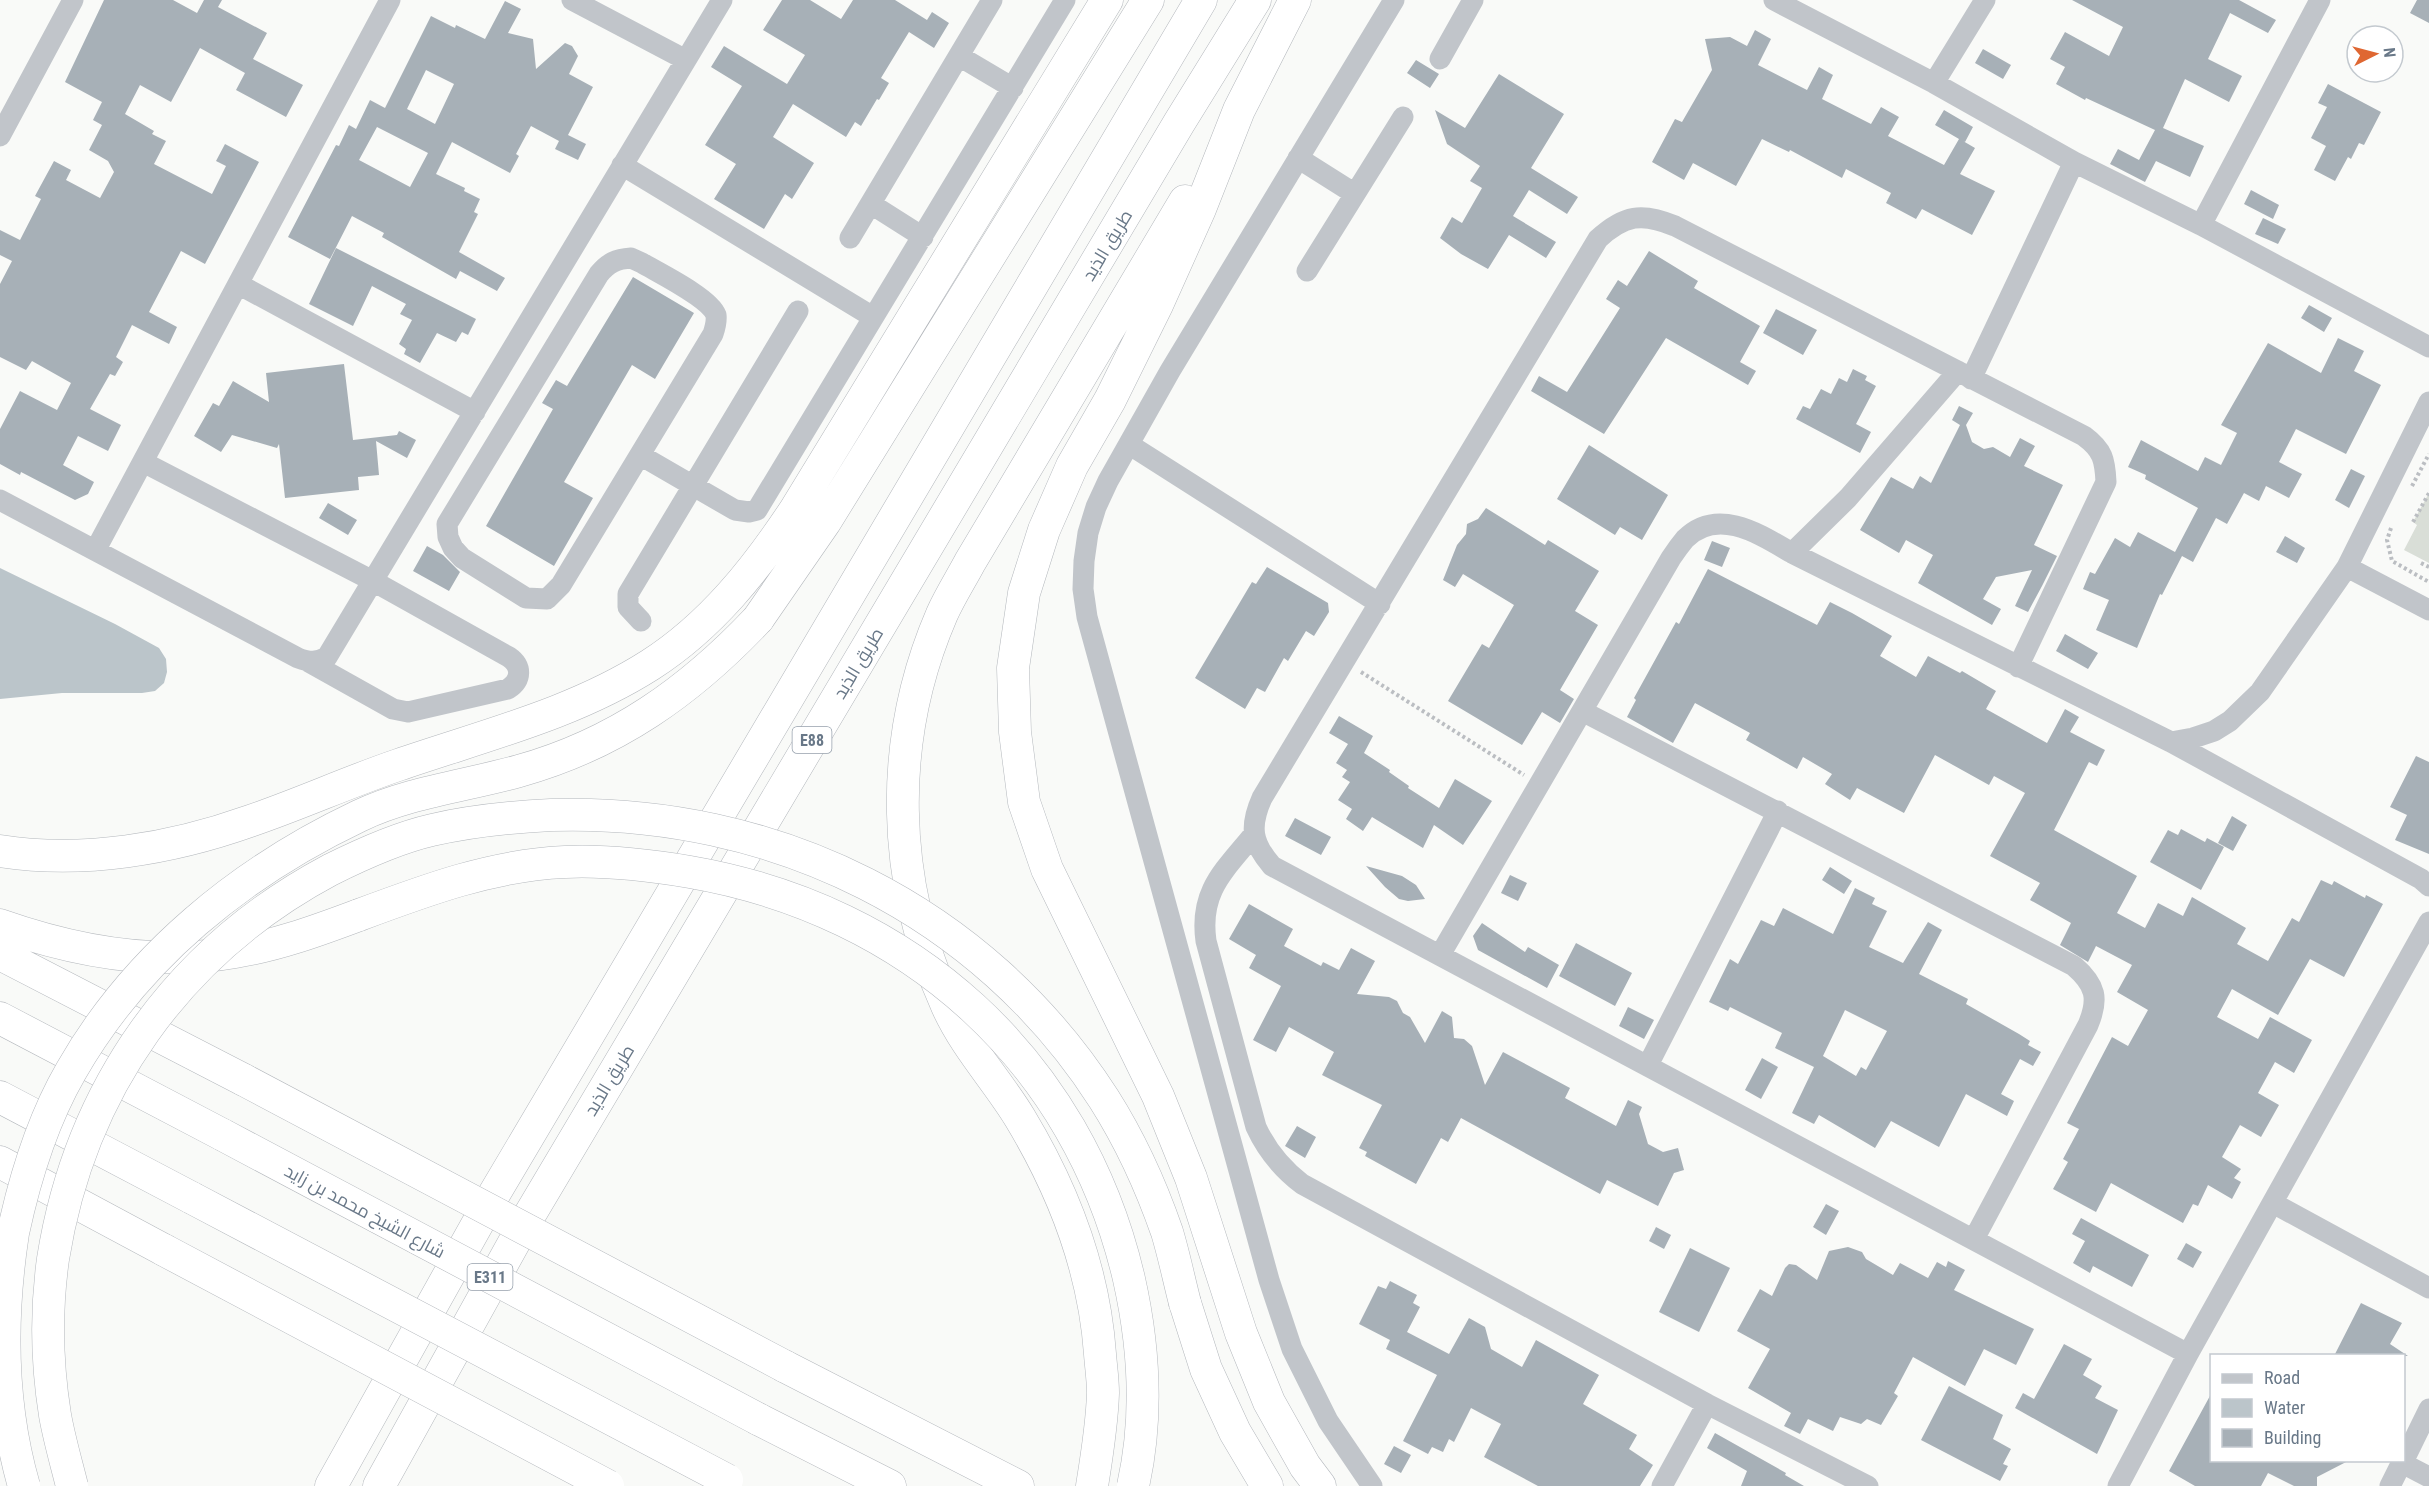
<svg xmlns="http://www.w3.org/2000/svg" width="2429" height="1486" viewBox="0 0 2429 1486" font-family="'Roboto Condensed',Cairo,sans-serif">
<rect width="100%" height="100%" fill="#f9faf8"/>
<!-- green -->
<path fill="#d9ded7" d="M2429,493v70l-25,-13 13,-25 -4,-3z"/>
<!-- water -->
<path fill="#bbc5ca" d="M0,568l115,56 44,24 7,11 1,13 -3,11 -9,8 -13,2h-80l-62,6z"/>
<!-- building -->
<path fill="#a7b0b7" fill-rule="evenodd" d="M104,0h69l24,13 7,-13h18l-4,7 49,26 -14,26 50,26 -17,32 -50,-27 9,-17 -45,-25 -29,54 -31,-17 -15,29 29,17 -2,3 14,7 -12,23 58,30 14,-28 -10,-5 9,-17 34,18 -54,102 -24,-13 -32,61 28,15 -8,17 -37,-19 -16,32 7,5 -8,14 -5,-2 -20,35 31,16 -13,26 -30,-15 -15,29 31,17 -6,12 -13,6 -54,-28 -1,3 -20,-11v-35l20,-38 37,19 14,-27 -39,-22 -6,9 -26,-13v-73l12,-23 -12,-6v-25l20,10 21,-41 -6,-3 19,-35 17,9 -5,10 34,18 14,-26 -6,-11 -19,-11 13,-25 -9,-5 9,-18 -37,-20z
M782,0h28l31,19 12,-19h42l32,20 5,-8 17,11 -15,25 -25,-16 -28,46 8,5 -10,17 -2,-1 -16,27 -6,-4 -9,15 -53,-33 -20,33 41,26 -22,36 -7,-5 -21,35 -50,-30 22,-35 -31,-19 37,-59 -31,-19 13,-21 63,38 18,-29 -42,-25z
M2072,0h167l37,20 -8,13 -38,-20 -22,46 34,17 -13,26 -44,-23 -22,49 41,18 -14,31 -34,-16 -11,21 -35,-18 8,-15 21,11 16,-30 -69,-32 -1,2 -29,-16 9,-17 -15,-8 15,-27 44,24 14,-29z
M2417,0h12v23l-19,-10z
M505,1l16,8 -13,24 25,6 3,30 29,-26 7,3 6,10 -9,18 24,13 -25,48 18,9 -8,16 -23,-11 4,-8 -28,-15 -15,28 3,2 -9,17 -58,-31 -16,32 29,14 -1,3 16,8 -6,13 4,2 -19,38 46,26 -8,13 -37,-20 -4,8 -74,-42 2,-4 -32,-17 -22,43 -42,-22 48,-92 3,1 10,-21 7,4 14,-29 15,8 46,-92 24,12 1,-3 29,14zM426,70l28,14 -19,40 -28,-15zM377,127l51,26 -18,34 -51,-27z
M1755,30l16,9 -13,26 49,25 12,-23 14,8 -11,24 49,25 10,-17 18,10 -11,19 56,29 15,-26 -24,-14 9,-15 29,17 -8,15 -2,-1 12,7 -15,26 35,17 -23,44 -50,-26 -6,10 -30,-16 5,-10 -45,-24 -4,9 -52,-28 -1,2 -27,-13 -26,47 -43,-23 -9,17 -32,-18 23,-43 7,3 30,-52 -7,-31 25,-2 17,9z
M1983,49l28,16 -8,14 -28,-16z
M1416,60l23,14 -9,14 -23,-15z
M1499,74l65,40 -33,54 47,29 -11,17 -38,-24 -16,26 43,26 -10,16 -37,-23 -21,34 -27,-15 -21,-16 12,-21 10,6 20,-35 -12,-7 10,-15 -33,-22 -12,-34 30,18z
M2328,84l53,28 -17,33 -5,-2 -8,16 -3,-2 -13,24 -21,-11 12,-24 -15,-8 16,-31 -9,-4z
M2251,190l28,15 -6,14 -29,-15z
M2263,218l23,11 -8,15 -23,-10z
M336,248l140,71 -8,16 -6,-3 -6,10 -19,-9 -17,30 -16,-9 2,-5 -7,-5 13,-24 -12,-6 6,-10 -34,-18 -19,40 -44,-22z
M1649,251l49,30 -4,7 66,38 -20,36 16,9 -8,14 -82,-47 -62,96 -73,-43 8,-15 28,16 53,-84 -14,-9 12,-19 9,6z
M633,277l61,36 -39,66 -23,-14 -68,117 29,16 -39,68 -68,-40 67,-117 -11,-6 14,-23 11,6z
M2309,305l23,13 -8,14 -23,-14z
M1776,309l41,21 -14,25 -40,-22z
M2338,338l26,13 -10,20 27,14 -35,69 -50,-25 -17,33 23,12 -13,24 -23,-12 -7,15 -15,-8 -17,31 -11,-6 -23,44 -11,-6 -20,39 -2,-1 -23,54 -41,-18 13,-30 -26,-11 7,-17 5,2 20,-36 15,9 8,-15 37,20 23,-44 -53,-29 1,-4 -18,-8 13,-27 57,31 7,-14 16,8 16,-32 -16,-8 47,-82 53,30z
M344,364l9,76 44,-5 2,-4 17,9 -9,18 -31,-17 3,34 -21,2 1,13 -74,8 -6,-54 -2,4 -45,-13 -11,17 -27,-16 19,-33 6,3 14,-25 36,21 -3,-29z
M1853,369l14,7 -2,4 11,6 -20,38 15,8 -11,21 -64,-34 7,-13 7,3 11,-20 10,5 8,-16 8,4z
M1959,406l14,7 -7,12 6,17 12,7 9,-2 17,10 10,-19 15,8 -11,20 39,19 -29,60 23,11 -15,30 -14,26 -13,-6 17,-36 -36,7 -13,22 18,10 -9,16 -74,-42 15,-28 -27,-15 -7,13 -39,-23 31,-53 22,12 7,-13 11,7 29,-58 -8,-5z
M1589,445l79,50 -26,45 -22,-13 -5,8 -58,-36z
M2351,469l14,7 -16,32 -14,-8z
M328,503l29,17 -9,15 -29,-17z
M1486,508l59,37 3,-5 51,31 -24,40 23,14 -38,65 14,9 -14,24 -18,-11 -20,33 -74,-44 34,-57 7,4 25,-43 -51,-31 -8,13 -12,-7 14,-35 9,-11 1,-10 11,-5z
M2285,536l20,12 -8,15 -21,-11z
M1712,541l18,7 -8,19 -18,-7z
M427,546l16,9 17,17 -11,19 -36,-20z
M1267,567l61,36 1,9 -15,24 -8,-5 -18,30 -4,-3 -19,34 -8,-4 -12,21 -50,-31 57,-96 4,2z
M1708,569l109,56 13,-23 22,11 40,23 -12,20 36,21 12,-21 32,17 2,-2 34,20 -10,18 61,34 18,-34 14,8 -9,15 35,18 -8,16 -8,-4 -35,68 83,46 -20,37 28,15 13,-25 25,13 9,-19 54,31 -9,16 31,17 24,-43 7,4 22,-42 11,5 2,-4 31,17 1,-3 17,9 -39,73 -34,-18 -32,56 -46,-26 -15,28 41,22 12,-22 42,23 -18,33 -19,-11 -17,31 21,12 -18,32 -21,-12 -18,32 19,12 -7,9 7,4 -9,17 -24,-14 -10,21 -5,-2 -10,19 -72,-40 -15,29 -43,-23 15,-27 -5,-3 16,-30 -12,-6 45,-86 16,9 20,-36 -31,-18 15,-27 -36,-19 -8,16 -28,-17 11,-22 -41,-23 10,-17 -50,-27 35,-63 -31,-17 -5,9 -54,-30 -31,58 -47,-25 -7,12 -25,-16 7,-10 -29,-17 -6,12 -51,-29 4,-7 -55,-30 -22,40 -46,-26 9,-17 -2,-2 42,-76 3,2z
M2065,634l33,19 -10,16 -32,-18z
M1339,716l34,20 -9,17 26,17 -1,2 20,14 -1,2 31,20 16,-29 37,22 -29,44 -29,-20 -11,23 -51,-31 -9,14 -17,-12 6,-10 -14,-9 12,-18 -8,-5 5,-7 -11,-7 12,-19 -19,-11z
M2416,756l13,6v92l-34,-14 12,-25 -17,-8z
M2232,816l15,9 -14,26 -15,-8z
M1295,818l36,19 -10,18 -36,-19z
M2181,829l24,13 2,-4 17,9 -23,43 -51,-28 18,-32 10,5z
M1366,866l36,10 14,9 9,14 -17,2 -9,-2 -14,-12z
M1830,867l22,14 -8,13 -22,-14z
M1510,875l17,8 -9,18 -17,-8z
M1855,888l20,10 -3,6 15,7 -18,36 34,16 25,-41 14,8 -23,44 49,25 -2,5 53,30 11,7 -2,4 13,7 -8,14 -13,-7 -19,35 13,7 -7,15 -41,-22 -27,53 -48,-26 -16,27 -56,-33 -5,9 -22,-11 22,-46 -39,-19 7,-15 -52,-26 -2,4 -19,-9 21,-43 8,5 23,-44 13,6 9,-18 50,26zM1845,1010l42,21 -21,39 -5,-3 -5,9 -33,-20z
M1249,904l44,25 -9,17 37,20 2,-4 16,8 12,-22 24,13 -18,33 32,3 8,4 6,12 7,4 15,26 17,-32 10,6 2,21 10,1 8,7 13,39 18,-33 67,36 -5,10 51,28 12,-26 14,7 -3,7 9,30 15,8 15,-4 6,22 -10,3 -16,33 -51,-26 -7,14 -139,-76 -13,24 -7,-4 -25,46 -51,-28 2,-4 -8,-4 23,-43 -60,-30 12,-23 -45,-25 -13,25 -23,-12 28,-54 -32,-18 7,-13 -27,-16z
M1482,923l43,29 3,-5 31,18 -12,23 -69,-38 -5,-14z
M1576,943l56,30 -17,33 -56,-30z
M1628,1007l26,13 -10,19 -25,-13z
M1762,1058l16,9 -17,32 -16,-9z
M1297,1126l19,11 -11,21 -20,-12z
M1826,1204l13,7 -13,24 -13,-8z
M2081,1218l68,37 -17,32 -39,-21 -3,7 -17,-10 12,-22 -13,-7z
M1656,1227l15,8 -7,14 -15,-8z
M2186,1243l16,9 -9,16 -16,-9z
M1848,1247l14,5 4,7 27,16 7,-12 28,15 9,-16 9,5 2,-6 17,9 -11,20 80,39 -18,36 -32,-16 -19,37 -52,-29 -19,36 4,3 -17,29 -14,-6 -6,5 -21,-7 -7,14 -25,-12 -8,15 -16,-8 7,-13 -43,-25 22,-39 -33,-18 23,-42 12,7 13,-28 4,-4 7,1 21,15 12,-29z
M1690,1248l40,20 -31,64 -40,-20z
M1390,1281l27,14 -4,8 7,4 -13,25 42,22 20,-36 16,9 6,22 31,18 14,-27 63,35 -16,29 54,31 -8,14 24,16 -13,21h-102l-54,-29 17,-33 -30,-16 -17,34 -5,-3 -6,13 -11,-5 -4,7 -25,-13 34,-66 -51,-26 4,-9 -31,-16 19,-38 8,3z
M2361,1303l41,20 -12,21 18,12h-74z
M2064,1344l28,15 -9,16 19,11 -7,12 23,12 -21,44 -82,-46 8,-15 11,6z
M1949,1386l54,29 -10,24 18,10 -8,15 5,2 -8,15 -79,-41z
M2211,1394v67h137l-31,16v9h-23l-26,-13 -7,13h-66l-26,-15z
M1715,1433l71,40 -1,2 19,11h-63l6,-15 -40,-23z
M1394,1446l17,9 -10,18 -17,-9z"/>
<g fill="none" stroke-linecap="round" stroke-linejoin="round">
<!-- highway casing -->
<g stroke="#b4b8bd" stroke-width="33">
<path id="highway" d="M1295,0l-56,110 -39,99 -43,96 -47,95 -38,66 -28,64 -20,63 -11,75 2,64 9,70 23,67 111,227 33,82 50,155 28,69 36,64 15,20
M758,619l67,-97 323,-522
M0,851c83,13 171,-2 250,-30 50,-17 98,-39 148,-56 87,-30 175,-51 252,-100 61,-39 106,-96 145,-155l312,-510
M0,925c74,26 157,41 235,27 43,-7 84,-22 124,-37
M0,954l244,126
M0,1018l223,117
M0,1097l192,101
M0,1162l164,88
M1185,1303l21,66 29,63 32,54
M784,1366l234,120
M758,1419l132,67
M331,1486l162,-290 708,-1196
M379,1486l147,-265 653,-1098 76,-123
M1092,1486c5,-31 10,-61 11,-93 0,-13 -2,-26 -3,-39 -6,-86 -36,-163 -80,-236 -23,-38 -54,-70 -73,-112 -56,-125 -60,-265 -5,-392 8,-18 19,-35 28,-52l215,-361"/>
</g>
<!-- path -->
<path stroke="#bbbec2" stroke-width="4" stroke-dasharray="3 3" stroke-linecap="butt" d="M2412,486l17,-32
M2413,522l16,-29
M2391,528l-4,12 5,21 37,21
M2421,563l8,4
M1361,672l163,103"/>
<!-- minor -->
<path stroke="#c1c5ca" stroke-width="21" d="M572,0l114,60
M1774,0l160,83 140,79 127,63 228,122
M959,56l54,32
M1440,59l33,-59
M1934,83l51,-83
M0,136l73,-136
M1298,158l57,36
M622,165l251,152
M871,204l52,33
M2201,225l119,-225
M850,238l142,-238
M631,258l11,5c17,10 68,35 74,52 1,7 -1,13 -3,19l-152,251 -14,14 -21,-1 -64,-40 -9,-10 -5,-11 -1,-13 152,-250c9,-11 17,-15 32,-16z
M1307,271l96,-154
M238,284l237,128
M1971,379l103,-217
M1130,445l250,159
M640,455l95,55 14,2 8,-2 308,-510
M143,462l230,119 136,76c13,9 13,23 -1,32l-100,23 -15,-3 -84,-47
M0,500l298,158c11,4 18,5 29,-1l395,-657
M96,549l294,-549
M1792,553l56,-55 110,-127
M2347,567l82,43
M641,621l-13,-14v-13l170,-283
M2018,667l88,-185c-1,-22 -3,-32 -22,-46l-409,-210c-33,-14 -51,-11 -77,13l-336,559c-13,29 -10,45 10,68l916,488
M1582,711l492,255c22,19 25,33 14,59l-114,214
M2171,742l22,-4 21,-7 16,-10 30,-29 87,-125 82,-165
M1254,834c-30,37 -55,57 -48,107l50,186c11,24 25,41 46,57l405,220 161,82
M1440,955l231,-397c4,-6 9,-13 14,-19 33,-33 76,-4 107,14l379,189 250,137 8,7
M1648,1065l130,-254
M2273,1203l156,85
M2404,1460l25,-51
M2402,1463l27,14
M1372,1486l-44,-65 -36,-72 -23,-69 -182,-663 -4,-28 1,-28 4,-28 8,-26 12,-26 62,-110 224,-371
M1662,1486l45,-82
M2118,1486l70,-132 241,-432
M2390,1486l13,-26"/>
<!-- highway -->
<use href="#highway" stroke="#fff" stroke-width="32"/>
<!-- highway-bridge casing -->
<g stroke="#b4b8bd" stroke-width="33" stroke-linecap="butt">
<path id="highway-bridge" d="M359,915c67,-25 134,-50 206,-53 42,-2 83,3 125,10 220,38 388,188 439,407 15,67 19,140 4,207
M244,1080l540,286
M223,1135l535,284
M192,1198l535,282
M164,1250l444,236
M24,1486c-24,-83 -24,-168 -11,-253 12,-56 29,-112 58,-162 65,-114 170,-199 288,-255 50,-24 106,-30 160,-45 97,-27 171,-80 239,-152
M72,1486c-6,-24 -13,-48 -17,-71 -8,-50 -9,-106 -2,-156 27,-170 125,-308 277,-389 32,-16 67,-32 102,-40 39,-9 79,-13 119,-15 222,-7 432,95 553,284 26,41 47,87 63,133 7,23 12,48 18,71"/>
</g>
<!-- highway-bridge -->
<use href="#highway-bridge" stroke="#fff" stroke-width="32"/>
</g>
<g text-anchor="middle" dominant-baseline="central" stroke-width="6" stroke-linejoin="round" paint-order="stroke">
<!-- shield labels -->
<g fill="#fff" stroke="#96a0ac" stroke-width="1.5">
<rect x="792.5" y="727" width="39" height="26" rx="4.5"/>
<rect x="467.5" y="1264" width="45" height="26" rx="4.5"/>
</g>
<g font-size="16" font-weight="bold" fill="#697888">
<text x="812" y="740">E88</text>
<text x="490" y="1277">E311</text>
</g>
<!-- street labels -->
<g font-size="18" fill="#697888" stroke="#fff">
<text transform="translate(1107 245) rotate(-59)">طريق الذيد</text>
<text transform="translate(858 663) rotate(-59)">طريق الذيد</text>
<text transform="translate(609 1080) rotate(-59)">طريق الذيد</text>
<text transform="translate(365 1211) rotate(28)">شارع الشيخ محمد بن زايد</text>
</g>
</g>
<!-- legend -->
<rect x="2210" y="1354" width="195" height="108" fill="#ffffff" stroke="#c3c9cf" stroke-width="1.5"/>
<rect x="2222" y="1374" width="30" height="9" fill="#c1c5ca" stroke="#c3c9cf" stroke-width="1.5"/>
<text x="2264" y="1384" font-size="18" fill="#697888">Road</text>
<rect x="2222" y="1399" width="30" height="18" fill="#bbc5ca" stroke="#c3c9cf" stroke-width="1.5"/>
<text x="2264" y="1414" font-size="18" fill="#697888">Water</text>
<rect x="2222" y="1429" width="30" height="18" fill="#a7b0b7" stroke="#c3c9cf" stroke-width="1.5"/>
<text x="2264" y="1444" font-size="18" fill="#697888">Building</text>
<!-- north arrow -->
<g transform="translate(2375 54) rotate(84)"><circle r="28" fill="#ffffff" stroke="#c3c9cf" stroke-width="1.5"/>
<path d="M0-4.5L10 22L0 15L-10 22Z" fill="#df6732"/>
<text y="-9" font-size="16" font-weight="bold" text-anchor="middle" fill="#697888">N</text>
</g>
</svg>
